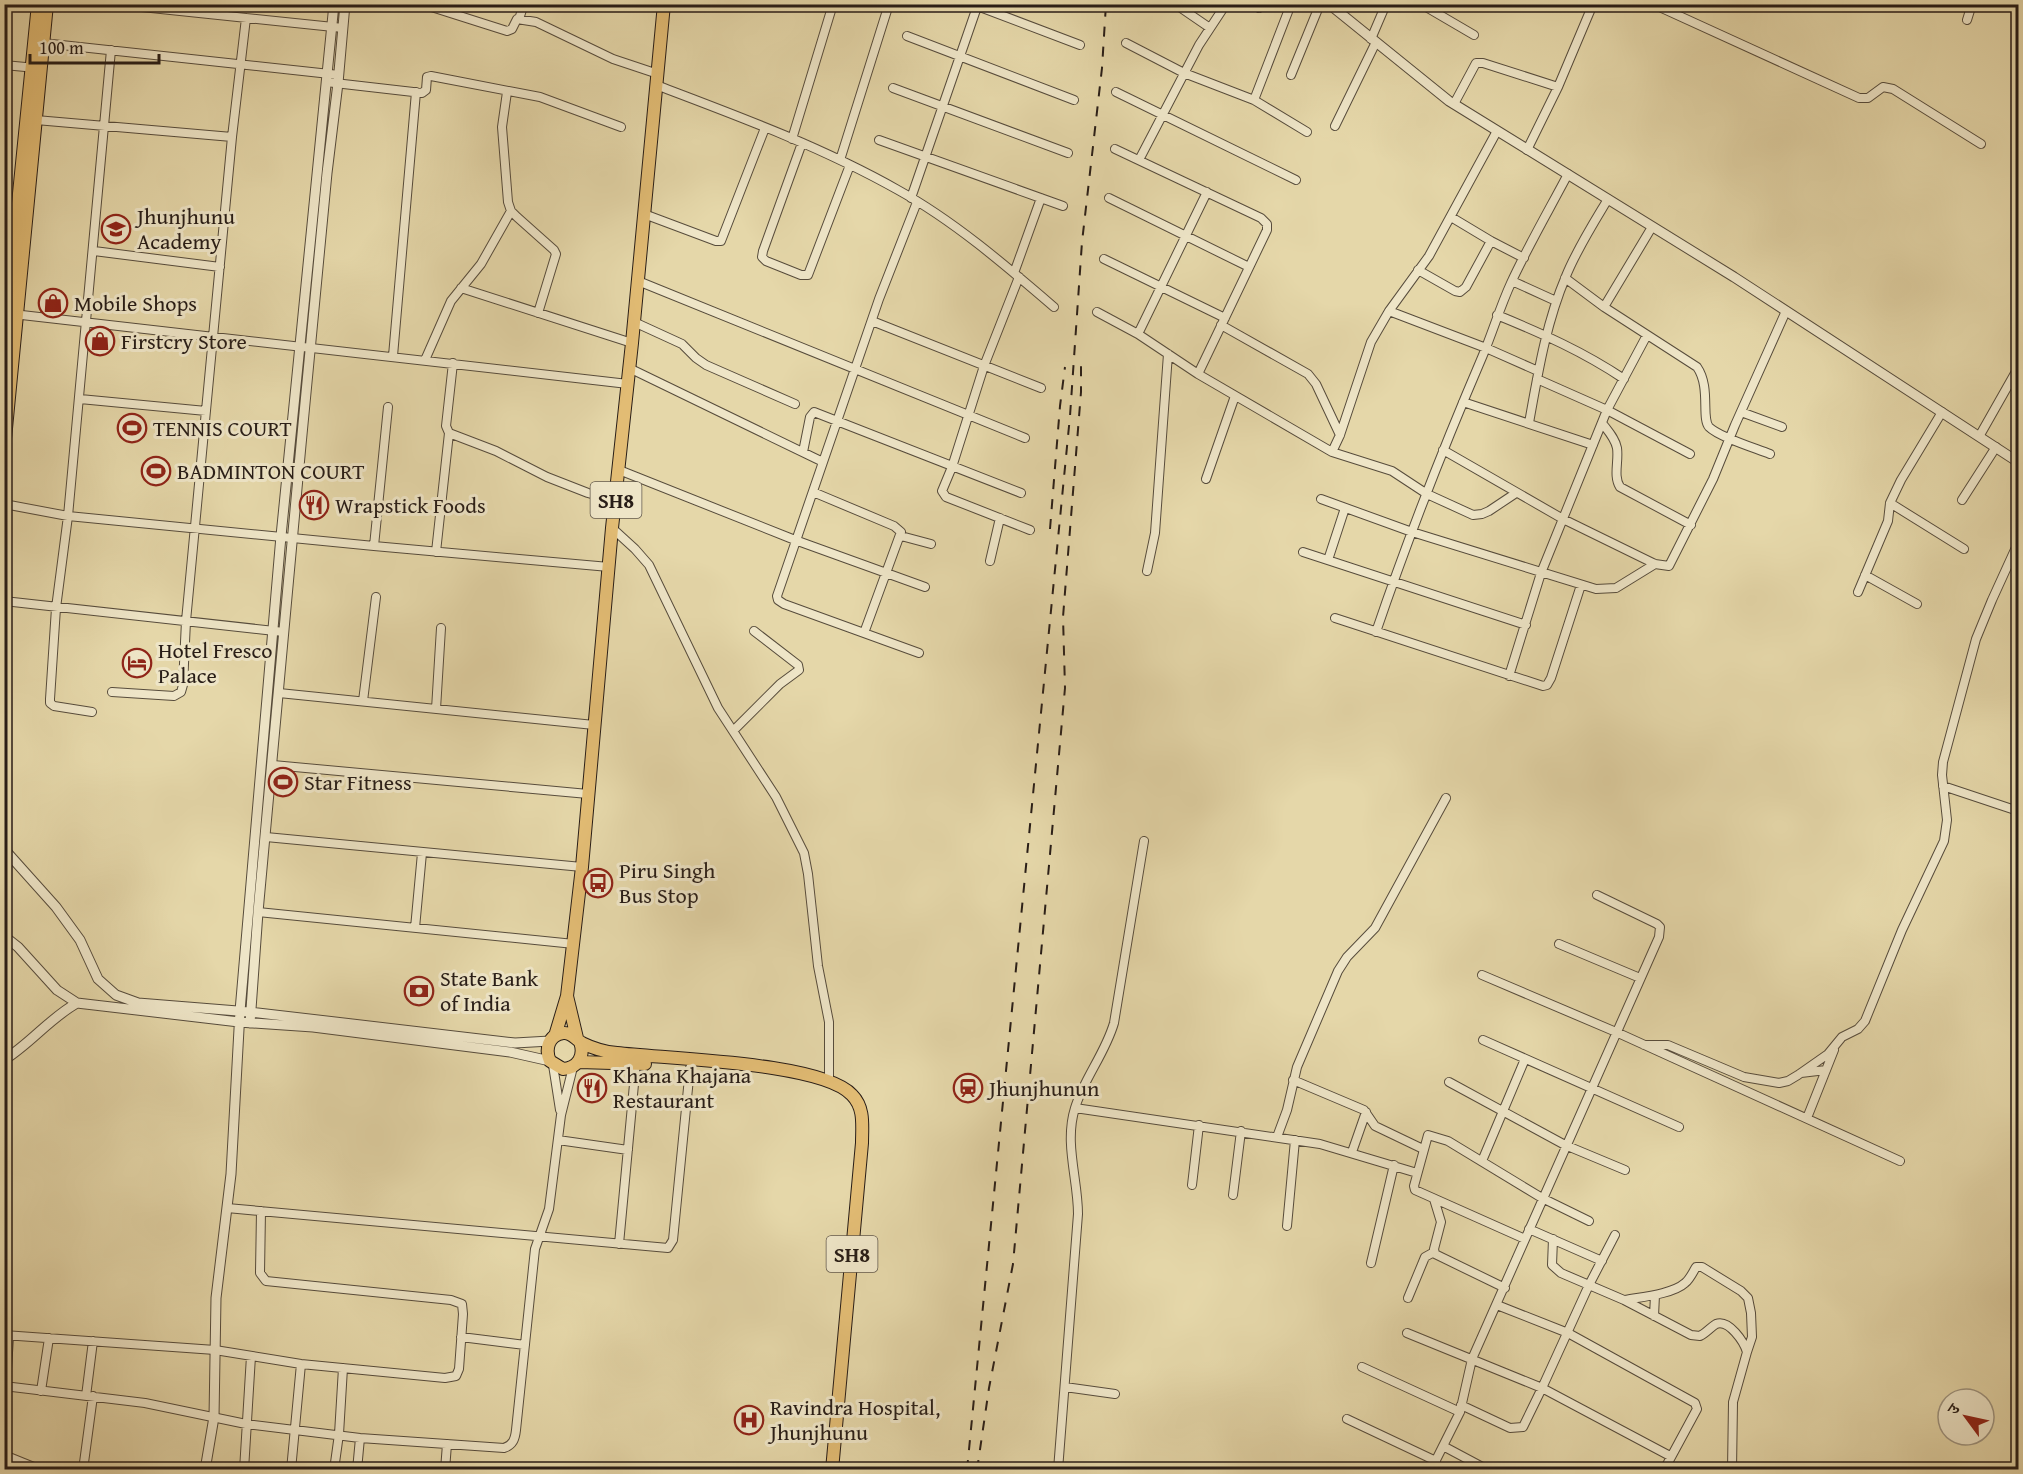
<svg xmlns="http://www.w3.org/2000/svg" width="2023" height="1474" viewBox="0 0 2023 1474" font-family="'Gentium Book Plus','Noto Serif Devanagari',serif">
<rect width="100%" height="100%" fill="#e5d7a9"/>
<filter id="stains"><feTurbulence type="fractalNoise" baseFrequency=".00333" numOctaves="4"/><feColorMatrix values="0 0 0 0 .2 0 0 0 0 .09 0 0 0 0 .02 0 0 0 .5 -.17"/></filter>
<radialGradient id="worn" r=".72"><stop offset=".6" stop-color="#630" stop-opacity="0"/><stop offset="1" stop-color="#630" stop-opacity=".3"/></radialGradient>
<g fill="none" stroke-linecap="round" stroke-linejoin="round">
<!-- minor casing -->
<g stroke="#574c3c" stroke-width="10">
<path id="minor" d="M113,4l230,24
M422,4l85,27 5,-2 5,-10 19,3 77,37 45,15
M972,4l108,41
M1175,4l35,24
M1253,4l6,4
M1421,4l53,31
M1653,4l206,94h9l15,-11 10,2 88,55
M519,19l5,-15
M1967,20l5,-16
M907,36l167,64
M1371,39l15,-35
M43,43l296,32
M1126,43l58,30 70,27 53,32
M4,65l32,3
M1291,75l29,-71
M326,82l96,11 4,-3 1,-13 4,-1 109,21 81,30
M656,85c82,31 166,62 242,105 56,31 107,75 156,117
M893,88l175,65
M507,92l-5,35 6,75 3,9 6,6 37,33 2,4 -18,59
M1116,92l180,88
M1254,100l37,-96
M1454,104l22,-41h7l75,24
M36,120l196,17 14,-119
M1335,126l41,-84
M792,139l41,-135
M879,140l184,66
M802,143l-39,108 -1,6 4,4 35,14h7l42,-110
M1115,149l146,69 6,6v6l-69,144
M1527,150l31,-63 35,-83
M840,160l49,-156
M1139,160l60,-115 27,-41
M911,198l67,-194
M1109,198l140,69
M917,202l-38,97 -102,297 1,4 6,4 135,49
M644,214l72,27h5l44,-113
M1451,217l40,24 33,17
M94,251l126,16
M1104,259l121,59
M1418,270l37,21 5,1 6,-5 25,-46
M1014,273l27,-75
M1019,277l-35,89 -32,101 -10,24 4,6 84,33
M1565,278l39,29 93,60c14,20 4,51 12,60 10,10 46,21 61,27
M638,281l387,157
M1512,281l44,20
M461,288l171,55
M1604,307l48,-80
M1389,311l97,37 52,23
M1097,312l41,22 60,40 134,78 60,19 35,23 46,21 9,-1 7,-3 27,-18
M13,314l615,70
M1497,315c44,18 87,37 127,64
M872,321l169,67
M634,322l48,22 14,14 10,7 89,39
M1221,325l87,49 8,10 24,51
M1138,334l69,-142
M393,356l23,-264
M425,360l26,-59 30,-37 30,-53
M453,363l-7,63 3,7 47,18 51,26 41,16 27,8
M629,368l194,94
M1537,379l70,31 83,44
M80,399l126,12
M1463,402l130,43
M1741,412l41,15
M1529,423c9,-50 17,-100 37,-147 11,-27 27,-52 42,-77
M1602,423c6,8 13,15 15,25 2,13 -4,28 3,39l71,38
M1980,435l38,-67
M1443,450l120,69 92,45 14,2 44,-87 22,-54 51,-114
M803,452l7,-35 4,-5 207,81
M1332,452l8,-17 31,-93 18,-31 40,-55 68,-125
M619,470l176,70 130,47
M1206,479l29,-83
M813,492l81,34 7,6 -37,101
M1321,499l91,33 184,57 20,-1 39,-24
M1962,500l34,-53
M1890,503l74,46
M4,504l64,12 306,30 235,21
M612,528l23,21 14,16 69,143 58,89 28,56 4,21 10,92 11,56v59
M901,536l30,8
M374,546l14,-139
M436,552l13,-119
M1303,552l223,73
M1328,560l17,-52
M990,561l10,-43
M1147,571l8,-38 13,-179
M1865,575l52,29
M1858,592l30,-71 2,-18 11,-23 41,-68
M4,601l280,31
M1335,618l208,68 4,-1 4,-7 30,-93
M1376,632c32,-94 68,-186 107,-277 10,-24 17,-48 28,-72 17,-37 38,-73 57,-109
M1509,676l32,-103 66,-163 40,-75
M112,692l62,4 7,-4 2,-7 3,-64 46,-484
M279,693l315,32
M363,701l13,-104
M436,709l5,-81
M92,712l-38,-6 -4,-3v-4l6,-91 12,-92 43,-466
M733,731l47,-47 19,-14 -1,-5 -44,-34
M273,765l315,29
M1943,786l75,25
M266,837l316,30
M258,912l316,32
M415,928l7,-75
M1559,944l81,34
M1482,975l134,57 284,129
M1483,1040l196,87
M1644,1045h24l76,32 35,6 9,-2 10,-6 30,-21 14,-17 16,-8 7,-8 37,-91 42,-89 3,-21 -5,-45 1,-13 33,-123 16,-39 26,-57
M553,1065l7,45
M1801,1073l25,-3
M1293,1080l71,30 11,16 48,23
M1449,1082l116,63 60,25
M1075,1108l245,36 97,29
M1807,1118l27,-68
M1277,1137l10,-27 10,-43 41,-96 9,-14 28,-29 71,-130
M558,1140l70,10
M1352,1152l14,-40
M1482,1161l43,-102
M1192,1185l7,-60
M1233,1195l8,-64
M1434,1199l7,23 -7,27 1,5 70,34
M227,1208l441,40 5,-8 17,-172
M1287,1226l8,-86
M1529,1229l73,32
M1525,1239l-110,-49 -1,-4 14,-51 20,6 94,57 47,23
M1553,1239l-1,26 9,8 63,27 67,35 9,1c6,-3 11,-9 16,-12 13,-5 28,18 31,28l-14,50 -1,68
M619,1244l17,-181
M1371,1263l23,-98
M1408,1298l17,-41 9,-5
M1625,1300c16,-3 48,-6 60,-17 5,-4 8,-11 11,-16h6l39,24 7,7 3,15 1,24 -5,15
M1497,1305l71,28 127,70 2,6 -33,61
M1654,1316l1,-21
M1407,1333l135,55 128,68
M4,1335l211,15 86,14 144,14 11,-2 3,-7 4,-55 -1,-10 -11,-4 -185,-19 -6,-8 1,-62
M461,1337l64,8
M1362,1367l98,45
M4,1386l141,17 101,21 114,14 144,10c9,-3 11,-9 12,-18l19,-181 14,-40 12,-94 12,-48
M6,1386l3,-50
M1065,1387l50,7
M41,1391l8,-53
M86,1396l7,-55
M1461,1405l49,23 13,-1 19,-39 47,-103 26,-50
M1347,1419l89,42
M1443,1446l45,24
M4,1455l37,15
M83,1470l10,-74
M244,1470l7,-114
M291,1470l10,-106
M334,1470l5,-36 4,-66
M357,1470l3,-32
M445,1470l2,-26
M1058,1470l20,-256c0,-35 -14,-71 -3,-106 9,-30 30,-54 39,-85l30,-182
M1431,1470l29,-58 12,-53 187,-422 1,-10 -3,-3 -60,-29"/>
</g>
<!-- tertiary casing -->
<g stroke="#574c3c" stroke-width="11">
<path id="tertiary" d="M1329,4l120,97 285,176 284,185
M4,849l52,58 24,33 18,39 18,16 22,8 112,9 265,31 35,-2
M4,936l14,11 39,43 20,13 162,19 74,5 197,25 40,9
M250,1023l8,-111 43,-467 26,-272 11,-90 7,-79
M4,1060c27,-17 46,-42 73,-57
M205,1470l9,-53 2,-119 15,-124 9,-163 41,-475 53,-532"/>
</g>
<!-- primary casing -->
<g stroke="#281d17" stroke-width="14">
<path id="primary" d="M567,996l10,42
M555,1036l12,-40 15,-129 30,-339 20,-185 32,-339
M580,1042c5,14 -2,26 -17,27l-13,-8c-5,-11 -2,-26 13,-28 9,-1 12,6 19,10 10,5 24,9 35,10 50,6 205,9 235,42 13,13 10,31 10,48l-30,327
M579,1062l66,2"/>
</g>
<!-- trunk casing -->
<g stroke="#281d17" stroke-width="14">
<path id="trunk" d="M4,343l34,-339
M4,449l43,-445"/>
</g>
<!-- minor -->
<use href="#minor" stroke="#eee5c7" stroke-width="8"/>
<!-- tertiary -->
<use href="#tertiary" stroke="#eee5c7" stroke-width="9"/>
<!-- primary -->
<use href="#primary" stroke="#e2bc74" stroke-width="12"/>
<!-- trunk -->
<use href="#trunk" stroke="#e2bc74" stroke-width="12"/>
<!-- rail -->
<path stroke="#281d17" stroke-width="2" stroke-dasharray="10 10" stroke-linecap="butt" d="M1050,529l10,-123 5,-39
M967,1470l103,-1054 12,-174 20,-174 4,-64
M977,1470l12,-82 24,-124 52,-576 -2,-71 18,-225v-30"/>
</g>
<!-- icons -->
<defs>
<g id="school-ring" transform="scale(1.5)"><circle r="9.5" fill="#eee5c7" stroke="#8f2418" stroke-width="1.5"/><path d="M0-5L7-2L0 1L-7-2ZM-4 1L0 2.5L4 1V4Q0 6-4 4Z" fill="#8f2418"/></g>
<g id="shop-ring" transform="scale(1.5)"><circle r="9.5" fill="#eee5c7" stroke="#8f2418" stroke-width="1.5"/><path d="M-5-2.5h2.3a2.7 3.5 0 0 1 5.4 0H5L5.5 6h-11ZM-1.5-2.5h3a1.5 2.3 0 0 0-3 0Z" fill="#8f2418"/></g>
<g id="stadium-ring" transform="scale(1.5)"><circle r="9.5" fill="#eee5c7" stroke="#8f2418" stroke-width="1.5"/><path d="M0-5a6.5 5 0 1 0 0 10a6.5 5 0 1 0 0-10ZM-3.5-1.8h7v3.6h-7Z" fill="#8f2418"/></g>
<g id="restaurant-ring" transform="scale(1.5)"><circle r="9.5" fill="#eee5c7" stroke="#8f2418" stroke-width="1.5"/><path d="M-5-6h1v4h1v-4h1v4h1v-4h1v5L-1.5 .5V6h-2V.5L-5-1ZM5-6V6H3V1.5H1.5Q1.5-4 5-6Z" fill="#8f2418"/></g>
<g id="hotel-ring" transform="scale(1.5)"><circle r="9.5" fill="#eee5c7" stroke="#8f2418" stroke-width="1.5"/><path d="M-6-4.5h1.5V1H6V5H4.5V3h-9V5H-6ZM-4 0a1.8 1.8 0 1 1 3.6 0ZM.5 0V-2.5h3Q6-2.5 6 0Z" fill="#8f2418"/></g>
<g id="bus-ring" transform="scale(1.5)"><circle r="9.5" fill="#eee5c7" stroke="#8f2418" stroke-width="1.5"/><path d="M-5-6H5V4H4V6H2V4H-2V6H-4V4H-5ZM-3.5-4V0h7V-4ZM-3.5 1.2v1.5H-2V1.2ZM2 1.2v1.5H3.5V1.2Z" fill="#8f2418"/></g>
<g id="bank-ring" transform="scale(1.5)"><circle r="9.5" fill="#eee5c7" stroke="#8f2418" stroke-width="1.5"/><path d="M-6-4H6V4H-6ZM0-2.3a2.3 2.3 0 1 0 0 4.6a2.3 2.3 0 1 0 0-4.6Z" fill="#8f2418"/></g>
<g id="station-ring" transform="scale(1.5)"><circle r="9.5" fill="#eee5c7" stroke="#8f2418" stroke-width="1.5"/><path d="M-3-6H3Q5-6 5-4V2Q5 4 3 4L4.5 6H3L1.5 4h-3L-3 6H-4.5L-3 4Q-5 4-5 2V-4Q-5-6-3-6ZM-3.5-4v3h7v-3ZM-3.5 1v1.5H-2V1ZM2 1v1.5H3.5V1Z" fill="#8f2418"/></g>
<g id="hospital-ring" transform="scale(1.5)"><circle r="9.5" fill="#eee5c7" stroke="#8f2418" stroke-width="1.5"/><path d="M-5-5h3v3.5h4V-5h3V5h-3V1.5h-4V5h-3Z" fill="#8f2418"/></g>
</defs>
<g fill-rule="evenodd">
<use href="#school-ring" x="116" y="229"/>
<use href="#shop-ring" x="53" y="303"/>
<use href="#shop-ring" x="100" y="341"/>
<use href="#stadium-ring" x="132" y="428"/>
<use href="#stadium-ring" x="156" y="471"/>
<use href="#restaurant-ring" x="314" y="505"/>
<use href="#hotel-ring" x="137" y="663"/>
<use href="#stadium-ring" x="283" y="782"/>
<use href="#bus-ring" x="598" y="883"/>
<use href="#bank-ring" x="419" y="991"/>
<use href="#restaurant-ring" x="592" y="1088"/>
<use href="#station-ring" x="968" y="1088"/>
<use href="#hospital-ring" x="749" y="1420"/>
</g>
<g text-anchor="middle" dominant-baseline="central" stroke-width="6" stroke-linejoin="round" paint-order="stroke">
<!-- shield labels -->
<g fill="#eee5c7" stroke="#63594c" stroke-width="1.5">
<rect x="590.5" y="482" width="51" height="36" rx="4.5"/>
<rect x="826.5" y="1236" width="51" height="36" rx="4.5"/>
</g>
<g font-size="21" font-weight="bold" fill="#281d17">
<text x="616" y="500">SH8</text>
<text x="852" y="1254">SH8</text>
</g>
<!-- poi labels -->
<g font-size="22" fill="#281d17" stroke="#eee5c7" text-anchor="start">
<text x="137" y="216">Jhunjhunu<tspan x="137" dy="25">Academy</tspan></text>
<text x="74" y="303">Mobile Shops</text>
<text x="121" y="341">Firstcry Store</text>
<text x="153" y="428">TENNIS COURT</text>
<text x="177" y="471">BADMINTON COURT</text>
<text x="335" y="505">Wrapstick Foods</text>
<text x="158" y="650">Hotel Fresco<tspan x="158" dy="25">Palace</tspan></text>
<text x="304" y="782">Star Fitness</text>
<text x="619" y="870">Piru Singh<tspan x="619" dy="25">Bus Stop</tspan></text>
<text x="440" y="978">State Bank<tspan x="440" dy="25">of India</tspan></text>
<text x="613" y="1075">Khana Khajana<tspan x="613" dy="25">Restaurant</tspan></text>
<text x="989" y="1088">Jhunjhunun</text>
<text x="770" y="1407">Ravindra Hospital,<tspan x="770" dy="25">Jhunjhunu</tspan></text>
</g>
</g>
<!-- margin -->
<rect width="2023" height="1474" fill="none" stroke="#e5d7a9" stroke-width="24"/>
<rect x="6" y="6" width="2011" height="1462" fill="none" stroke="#281d17" stroke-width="3"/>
<rect x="12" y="12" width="1999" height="1450" fill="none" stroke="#281d17" stroke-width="1.5"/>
<!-- north arrow -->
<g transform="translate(1966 1417) rotate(303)"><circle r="28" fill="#eee5c7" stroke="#9f9581" stroke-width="1.5"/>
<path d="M0-4.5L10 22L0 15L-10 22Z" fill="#8f2418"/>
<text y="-9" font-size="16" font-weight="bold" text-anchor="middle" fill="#281d17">उ</text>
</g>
<!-- scale -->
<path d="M30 54v9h129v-9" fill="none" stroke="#281d17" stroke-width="3"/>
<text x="39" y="54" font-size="18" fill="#281d17" stroke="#eee5c7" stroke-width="4.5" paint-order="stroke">100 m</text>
<rect width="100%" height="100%" filter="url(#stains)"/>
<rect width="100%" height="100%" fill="url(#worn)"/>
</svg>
